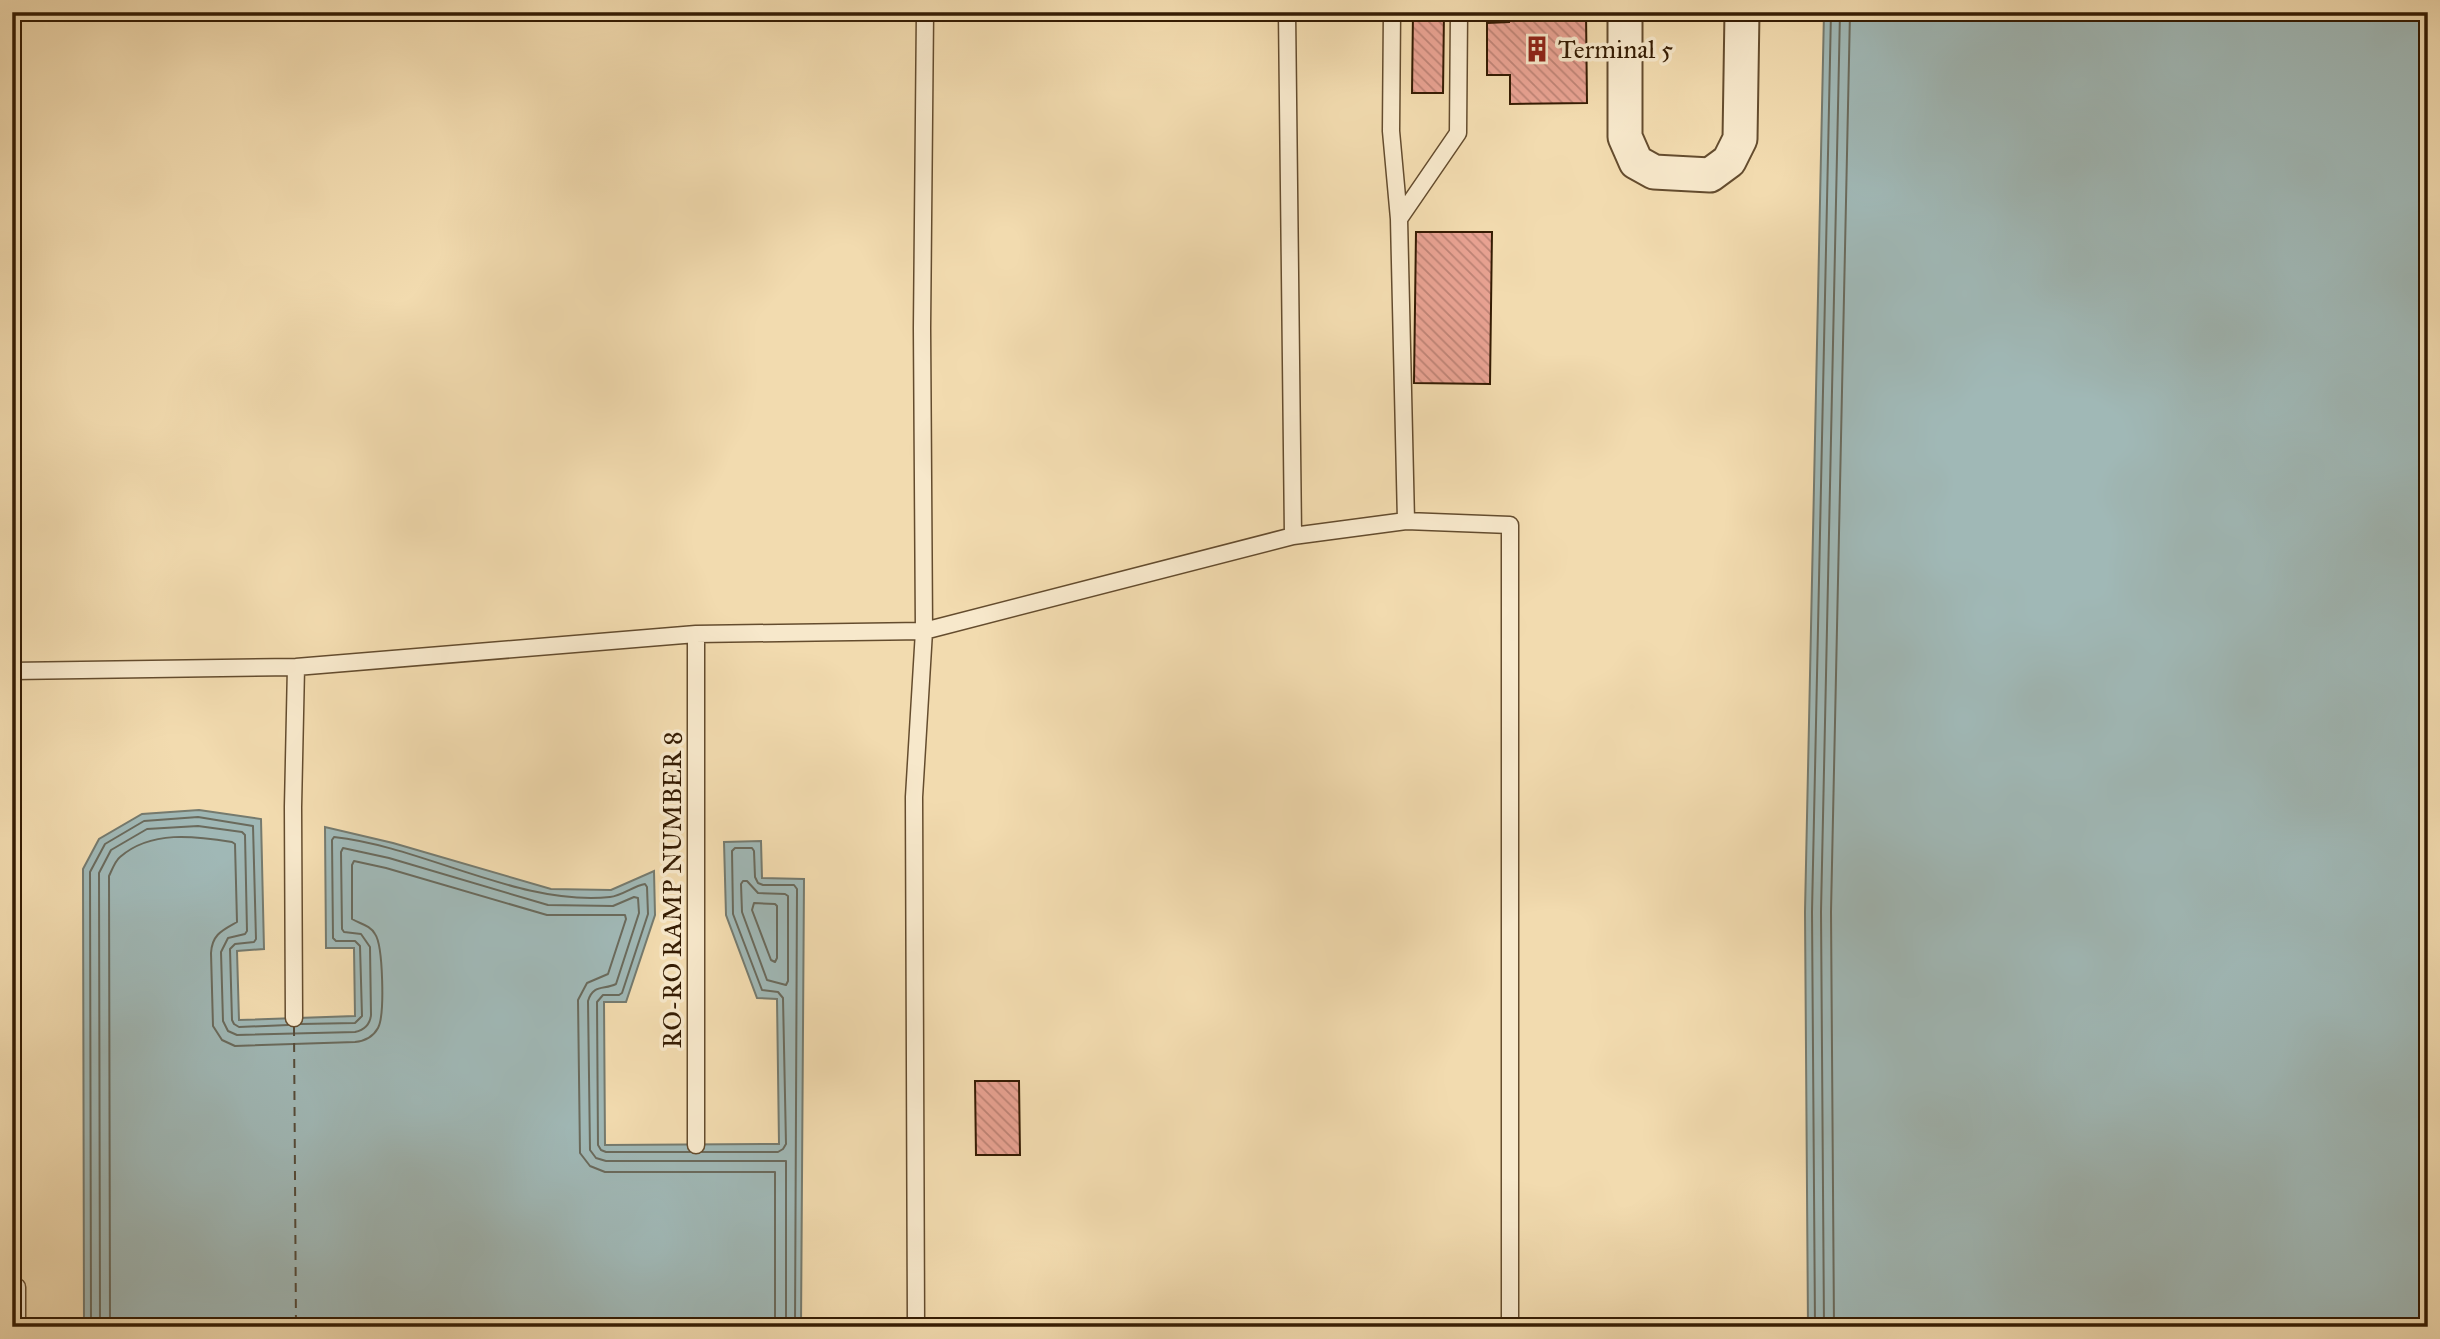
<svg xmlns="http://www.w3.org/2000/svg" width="2440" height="1339" viewBox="0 0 2440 1339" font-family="'IM FELL Great Primer',serif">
<defs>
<pattern id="building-back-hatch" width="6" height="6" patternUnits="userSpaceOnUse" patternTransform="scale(1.75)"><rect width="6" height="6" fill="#e8a292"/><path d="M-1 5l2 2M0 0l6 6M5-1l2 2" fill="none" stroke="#bd8375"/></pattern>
</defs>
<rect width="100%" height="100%" fill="#f2dbaf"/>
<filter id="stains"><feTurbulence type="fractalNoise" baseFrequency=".00286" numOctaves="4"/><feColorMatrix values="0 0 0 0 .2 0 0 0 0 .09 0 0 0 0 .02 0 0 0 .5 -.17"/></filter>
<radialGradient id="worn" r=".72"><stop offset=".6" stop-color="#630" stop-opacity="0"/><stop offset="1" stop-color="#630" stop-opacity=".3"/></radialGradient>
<!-- water -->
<path fill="#a0b8b6" stroke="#757a6e" stroke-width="2" d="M1824,12h604v1315h-620l-3,-415z
M199,810l62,9 3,130 -27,2 2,69 116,-4 -1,-68h-28l-1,-121 68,16 158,46 60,1 43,-19 1,44 -29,87h-22l1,143 174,-1 -2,-145 -20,-1 -31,-83 -2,-73 37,-1 1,37 42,1 -3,448h-717l-1,-458 16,-30 43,-25z"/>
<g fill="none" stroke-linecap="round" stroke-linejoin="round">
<!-- shore -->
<path stroke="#6a6a5c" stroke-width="2" d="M743,881h4l11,12 27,1 3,2v85l-2,4 -19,-5 -25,-68 -1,-28z
M754,903l21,1 2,2v52l-2,4 -4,-2 -19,-50z
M301,1024l54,-1 7,-7 -2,-70 -5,-5h-19l-3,-3 -1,-98 2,-3c91,10 185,69 276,60 12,-1 23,-11 35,-13l2,3 1,27 -26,79 -3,2h-16l-6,7 1,143 3,5 5,2h84
M702,1152h76l5,-3 3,-5 -3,-146 -5,-6 -16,-2 -29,-76 -1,-63 3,-3h17l2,3 1,26 3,6 5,2h31l3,4 -2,438
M91,1327l-1,-455 15,-28 39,-23 54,-4 55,9 3,113 -2,3 -19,2 -5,5 2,71 2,4 5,3 49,-2
M100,1327l-1,-454 12,-23 36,-21 51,-3 44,6 3,3 2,96 -2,3 -17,4 -7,14 2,69 5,10 9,4 118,-3c9,-2 15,-7 16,-17l-1,-68 -9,-13 -17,-2 -2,-3 -1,-77 2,-4 46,10 159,47 65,1 21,-9 4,1 1,15 -23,71c-12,6 -23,0 -28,17l2,149 6,8 10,3h180v166
M110,1327l-1,-451c3,-6 6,-15 11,-19 31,-27 75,-21 112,-15l3,2 2,78c-14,8 -25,12 -26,31l2,73 9,14 13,6 120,-4c10,-1 18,-5 23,-14 7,-13 5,-83 -3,-94 -5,-9 -15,-10 -23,-15v-54l2,-4 32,7 161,47h78l1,4 -18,55 -21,9 -9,17 2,153 10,13 15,6h170v155
M1815,1327l-3,-415 19,-900
M1824,1327l-3,-415 19,-900
M1834,1327l-3,-415 19,-900"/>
<!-- ferry -->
<path stroke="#554b39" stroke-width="2" stroke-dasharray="9 7" stroke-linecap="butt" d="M294,1027l2,300"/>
</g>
<!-- building -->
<path fill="url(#building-back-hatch)" stroke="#351c03" stroke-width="2" d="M1413,12h31l-1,81h-31z
M1509,12h77l1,91 -77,1v-29h-23v-52l22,-1z
M1416,232h76l-2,152 -76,-1z
M975,1081h44l1,74h-44z"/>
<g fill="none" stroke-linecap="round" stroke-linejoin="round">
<!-- lane casing -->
<g stroke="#644c2e" stroke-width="19">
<path id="lane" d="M1287,12l6,524
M1392,12l-1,119 8,88 7,302
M1399,219l59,-86 1,-121
M696,634v511
M12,671l284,-4 400,-33 228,-3 369,-95 113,-15 104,4v802
M294,1018l-1,-211 3,-140
M17,1287v40
M916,1327l-2,-530 10,-166 -2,-303 3,-316"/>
</g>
<!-- street casing -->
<g stroke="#644c2e" stroke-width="37">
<path id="street" d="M1625,12v125l11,25 18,10 56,3 19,-14 11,-22 2,-127"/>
</g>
<!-- lane -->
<use href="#lane" stroke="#f7e8cb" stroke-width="16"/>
<!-- street -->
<use href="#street" stroke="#f7e8cb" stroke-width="33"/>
</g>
<!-- icons -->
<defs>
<g id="building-bare" transform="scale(2.1)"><path d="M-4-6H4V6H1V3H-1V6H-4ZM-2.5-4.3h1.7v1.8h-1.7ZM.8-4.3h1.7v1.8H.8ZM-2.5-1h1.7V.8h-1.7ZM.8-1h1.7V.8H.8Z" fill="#8f2418" stroke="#f7e8cb" stroke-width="2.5" paint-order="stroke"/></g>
</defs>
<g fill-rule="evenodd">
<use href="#building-bare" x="1537" y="49"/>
</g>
<g text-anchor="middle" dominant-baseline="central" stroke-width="7" stroke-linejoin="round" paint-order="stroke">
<!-- poi labels -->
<g font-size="26" fill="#351c03" stroke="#f7e8cb" text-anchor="start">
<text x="1558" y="49">Terminal 5</text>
</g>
<!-- street labels -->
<g font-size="26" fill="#351c03" stroke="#f7e8cb">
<text transform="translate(672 890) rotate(-90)">RO-RO RAMP NUMBER 8</text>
</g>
</g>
<!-- margin -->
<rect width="2440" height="1339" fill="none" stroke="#f2dbaf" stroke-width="42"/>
<rect x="14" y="14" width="2412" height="1311" fill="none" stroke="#351c03" stroke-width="3.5"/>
<rect x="21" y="21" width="2398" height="1297" fill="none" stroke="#351c03" stroke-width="2"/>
<rect width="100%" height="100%" filter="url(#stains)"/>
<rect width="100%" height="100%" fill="url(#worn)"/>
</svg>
